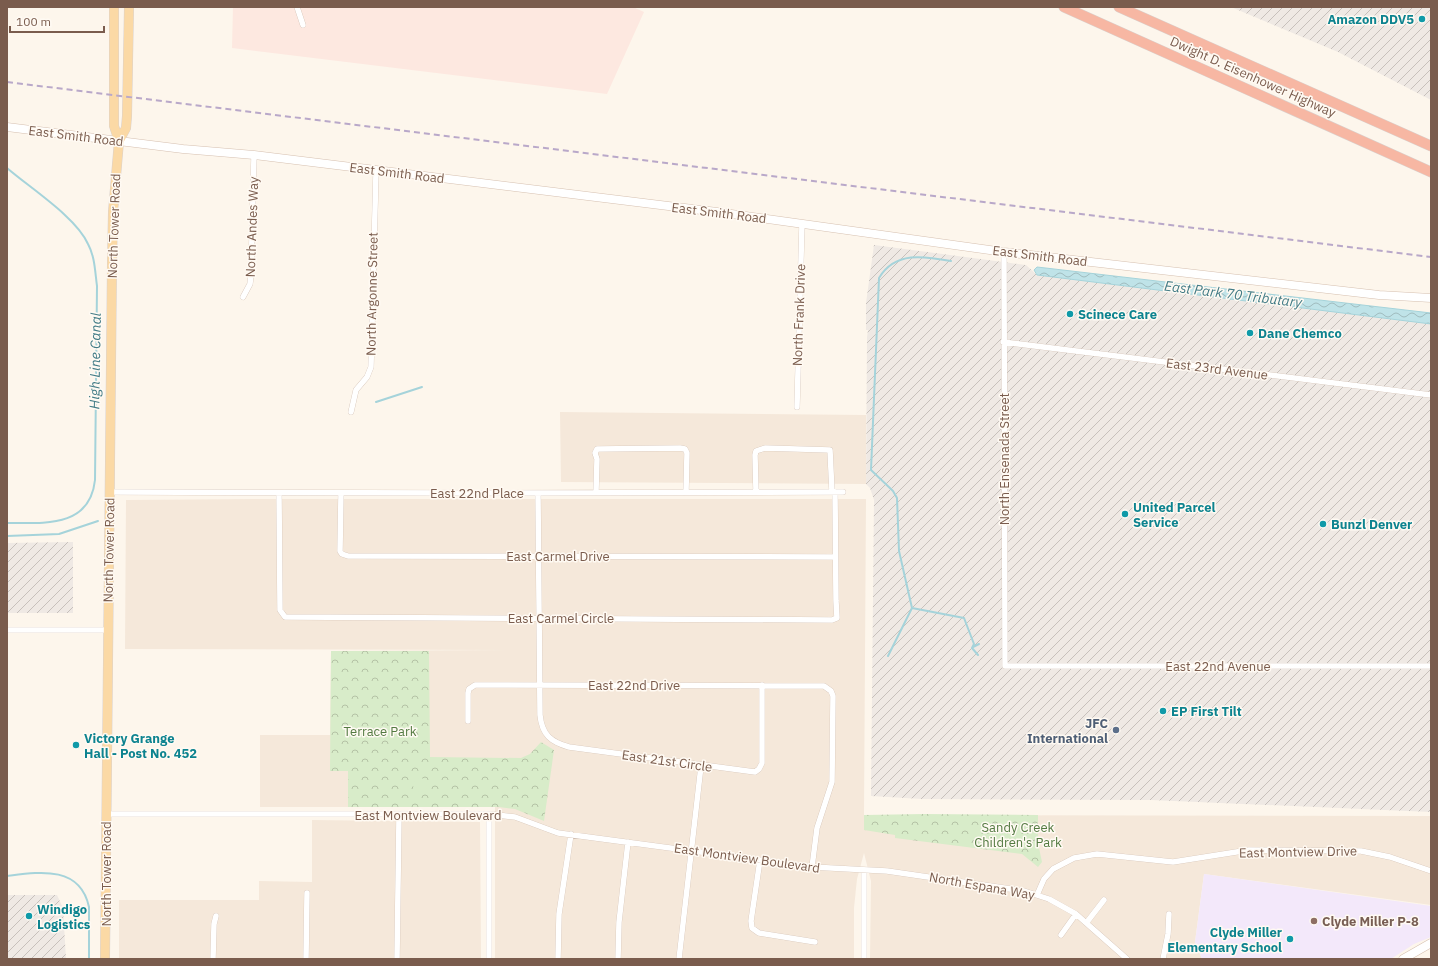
<svg xmlns="http://www.w3.org/2000/svg" width="1438" height="966" viewBox="0 0 1438 966" font-family="'IBM Plex Sans',sans-serif">
<defs>
<pattern id="industrial-furrows" width="10" height="10" patternUnits="userSpaceOnUse"><rect width="10" height="10" fill="#efe9e4"/><path d="M-1 1l2-2M0 10L10 0M9 11l2-2" fill="none" stroke="#c7c0bb"/></pattern>
<pattern id="forest-crowns" width="20" height="18" patternUnits="userSpaceOnUse"><rect width="20" height="18" fill="#d8ecc9"/><path d="M2 6a3 3 0 1 1 6 0M12 15a3 3 0 1 1 6 0" fill="none" stroke="#b4c2a5"/></pattern>
<pattern id="water-waves" width="16" height="10" patternUnits="userSpaceOnUse"><rect width="16" height="10" fill="#bfe3e8"/><path d="M0 5q4-4 8 0t8 0" fill="none" stroke="#a0bbbe"/></pattern>
</defs>
<rect width="100%" height="100%" fill="#fdf6ec"/>
<!-- residential -->
<path fill="#f5e8da" d="M560,412l306,3v69l-305,-2z
M268,499h598l-2,316 567,1v89l-227,-31 -9,68 7,17h-332l1,-78 -7,-28 -7,26 -3,29v51h-359v-152h-235v-72h70l1,-84 179,-1 -385,-1 1,-149z
M312,820l168,2 1,137h-362v-59h140v-19l53,1z"/>
<!-- commercial -->
<path fill="#fde8e0" d="M233,7h400l11,5 -37,82 -375,-46z"/>
<!-- industrial -->
<path fill="url(#industrial-furrows)" d="M1231,7h200v93l-93,-48z
M874,245l152,20 11,10 394,49v488l-280,-12 -229,-1 -51,-3 3,-296 -4,-12 -4,-4 1,-147 1,-7h-2v-27z
M73,542v71h-66v-70z
M7,895h50l6,13 3,51h-59z"/>
<!-- education -->
<path fill="#f3e8fa" d="M1204,874l227,32v31l-17,7 -23,15h-189l-7,-17z"/>
<!-- forest -->
<path fill="url(#forest-crowns)" d="M331,651h98l1,106 91,1 9,-4 11,-12 13,8 -10,71 -29,-12 -16,-2h-151v-36h-18z
M924,814l114,1v28l4,19 -4,5 -16,-13 -127,-16v-3l-31,-5v-15z"/>
<!-- pitch -->
<path fill="#d8ecc9" d="M413 785a7 7 0 1 1 14 0a7 7 0 1 1-14 0Z"/>
<!-- water -->
<path fill="url(#water-waves)" stroke="#a5d3da" d="M1037,267l394,46v11l-394,-49 -3,-5z"/>
<g fill="none" stroke-linecap="round" stroke-linejoin="round">
<!-- stream -->
<path stroke="#a5d3da" stroke-width="2" d="M7,168c23,20 69,49 81,76 7,13 7,28 9,42l-2,194c-5,48 -51,43 -88,43
M951,261c-27,-5 -56,-10 -72,17l-8,192 22,21 4,7 2,53 13,57 52,10 10,26 -2,4 6,7
M376,402l46,-15
M7,536l52,-2 39,-13
M973,647l6,-3
M888,656l24,-48
M7,876c32,-4 73,-11 82,31v52"/>
<!-- street casing -->
<g stroke="#d1beb0" stroke-width="6">
<path id="street" d="M297,7l6,18
M1004,252l1,414h426
M243,297l7,-13 1,-9 3,-120
M1003,342l428,53
M797,407l5,-184
M351,412l5,-22 11,-13 4,-10 5,-196
M110,492l360,1 373,-1
M596,492l1,-33 -2,-6 2,-4 83,-1 5,1 2,4 -1,39
M756,492l-1,-37 1,-4 9,-3 65,2 2,42
M279,493l1,117 5,7 547,3 5,-2 -1,-17 -1,-109
M341,493l-1,58 2,3 6,2 487,1
M538,493l2,222c2,20 11,27 29,32l186,25 4,-3 3,-6v-78
M7,630h101
M468,721v-28l1,-4 6,-4 349,1 7,5 2,5 -1,86 -15,46 -5,39
M106,814h383l26,3 43,16 254,34 75,4 137,20 25,8 27,15 51,45
M760,860l-9,61 1,7 7,5 56,9
M1037,895l7,-16 9,-10 21,-11 23,-4 76,8 76,-12 112,1 29,6 41,14
M1087,922l17,-22
M1061,935l15,-21
M213,959l1,-35 2,-8
M306,959l1,-66
M397,959l2,-144
M489,959v-145
M558,959l1,-45 12,-80
M618,959l1,-37 9,-80
M679,959l22,-193
M864,959v-89
M1163,959l5,-25 1,-20"/>
</g>
<!-- secondary casing -->
<g stroke="#d6c0b0" stroke-width="9">
<path id="secondary" d="M7,127l176,22 71,6 463,57 287,40 375,43 52,3
M1403,959l28,-16"/>
</g>
<!-- primary casing -->
<g stroke="#dad1cd" stroke-width="10">
<path id="primary" d="M119,141l7,-13 1,-12 2,-109
M105,959l7,-695 1,-52 6,-71 -5,-15v-119"/>
</g>
<!-- highway casing -->
<g stroke="#dad1cd" stroke-width="11">
<path id="highway" d="M1064,7l367,165
M1119,7l312,139"/>
</g>
<!-- street -->
<use href="#street" stroke="#fff" stroke-width="5.5"/>
<!-- secondary -->
<use href="#secondary" stroke="#fff" stroke-width="8"/>
<!-- primary -->
<use href="#primary" stroke="#fbd9a5" stroke-width="9"/>
<!-- highway -->
<use href="#highway" stroke="#f7b7a3" stroke-width="10"/>
<!-- rail -->
<path stroke="#b9a8c9" stroke-width="2" stroke-dasharray="6 4" stroke-linecap="butt" d="M7,82l1424,175"/>
</g>
<!-- markers -->
<g fill="#0f9aa8" stroke="#fffaf3" stroke-width="1.5">
<circle cx="1422" cy="19" r="4"/>
<circle cx="1070" cy="314" r="4"/>
<circle cx="1250" cy="333" r="4"/>
<circle cx="1125" cy="514" r="4"/>
<circle cx="1323" cy="524" r="4"/>
<circle cx="1163" cy="711" r="4"/>
<circle cx="76" cy="745" r="4"/>
<circle cx="29" cy="916" r="4"/>
<circle cx="1290" cy="939" r="4"/>
</g>
<circle fill="#5c6f8a" stroke="#fffaf3" stroke-width="1.5" cx="1116" cy="730" r="4"/>
<circle fill="#8d6e63" stroke="#fffaf3" stroke-width="1.5" cx="1314" cy="921" r="4"/>
<g text-anchor="middle" dominant-baseline="central" stroke-width="3" stroke-linejoin="round" paint-order="stroke">
<!-- culture labels -->
<g font-size="13" font-weight="bold" fill="#0d838f" stroke="#fffaf3" text-anchor="start">
<text x="1414" y="19" text-anchor="end">Amazon DDV5</text>
<text x="1078" y="314">Scinece Care</text>
<text x="1258" y="333">Dane Chemco</text>
<text x="1133" y="507">United Parcel<tspan x="1133" dy="15">Service</tspan></text>
<text x="1331" y="524">Bunzl Denver</text>
<text x="1171" y="711">EP First Tilt</text>
<text x="84" y="738">Victory Grange<tspan x="84" dy="15">Hall - Post No. 452</tspan></text>
<text x="37" y="909">Windigo<tspan x="37" dy="15">Logistics</tspan></text>
<text x="1282" y="932" text-anchor="end">Clyde Miller<tspan x="1282" dy="15">Elementary School</tspan></text>
</g>
<!-- street labels -->
<g font-size="13" fill="#7a5c4d" stroke="#fffaf3">
<text transform="translate(1253 77) rotate(24)">Dwight D. Eisenhower Highway</text>
<text transform="translate(76 136) rotate(7)">East Smith Road</text>
<text transform="translate(397 173) rotate(7)">East Smith Road</text>
<text transform="translate(719 213) rotate(7)">East Smith Road</text>
<text transform="translate(114 226) rotate(-88)">North Tower Road</text>
<text transform="translate(252 227) rotate(-88)">North Andes Way</text>
<text transform="translate(1040 256) rotate(7)">East Smith Road</text>
<text transform="translate(372 294) rotate(-89)">North Argonne Street</text>
<text transform="translate(799 315) rotate(-88)">North Frank Drive</text>
<text transform="translate(1217 369) rotate(7)">East 23rd Avenue</text>
<text transform="translate(1004 459) rotate(-90)">North Ensenada Street</text>
<text x="477" y="493">East 22nd Place</text>
<text transform="translate(109 550) rotate(-89)">North Tower Road</text>
<text x="558" y="556">East Carmel Drive</text>
<text x="561" y="618">East Carmel Circle</text>
<text x="1218" y="666">East 22nd Avenue</text>
<text x="634" y="685">East 22nd Drive</text>
<text transform="translate(667 761) rotate(8)">East 21st Circle</text>
<text x="428" y="815">East Montview Boulevard</text>
<text transform="translate(1298 852) rotate(-1)">East Montview Drive</text>
<text transform="translate(747 858) rotate(8)">East Montview Boulevard</text>
<text transform="translate(106 874) rotate(-90)">North Tower Road</text>
<text transform="translate(982 886) rotate(10)">North Espana Way</text>
</g>
<!-- service labels -->
<g font-size="13" font-weight="bold" fill="#4e5e75" stroke="#fffaf3" text-anchor="end">
<text x="1108" y="723">JFC<tspan x="1108" dy="15">International</tspan></text>
</g>
<!-- park labels -->
<g font-size="13" fill="#537a41" stroke="#fffaf3">
<text x="380" y="731">Terrace Park</text>
<text x="1018" y="827">Sandy Creek<tspan x="1018" dy="15">Children's Park</tspan></text>
</g>
<!-- education labels -->
<g font-size="13" font-weight="bold" fill="#785e54" stroke="#fffaf3" text-anchor="start">
<text x="1322" y="921">Clyde Miller P-8</text>
</g>
<!-- water labels -->
<g font-size="14" font-style="italic" fill="#437c86" stroke="#fffaf3">
<text transform="translate(1233 294) rotate(7)">East Park 70 Tributary</text>
<text transform="translate(95 361) rotate(-89)">High Line Canal</text>
</g>
</g>
<!-- border -->
<rect width="1438" height="966" fill="none" stroke="#7a5c4d" stroke-width="16"/>
<!-- scale -->
<path d="M10 26v6h94v-6" fill="none" stroke="#7a5c4d" stroke-width="2"/>
<text x="16" y="26" font-size="12" fill="#7a5c4d" stroke="#fffaf3" stroke-width="3" paint-order="stroke">100 m</text>
</svg>
